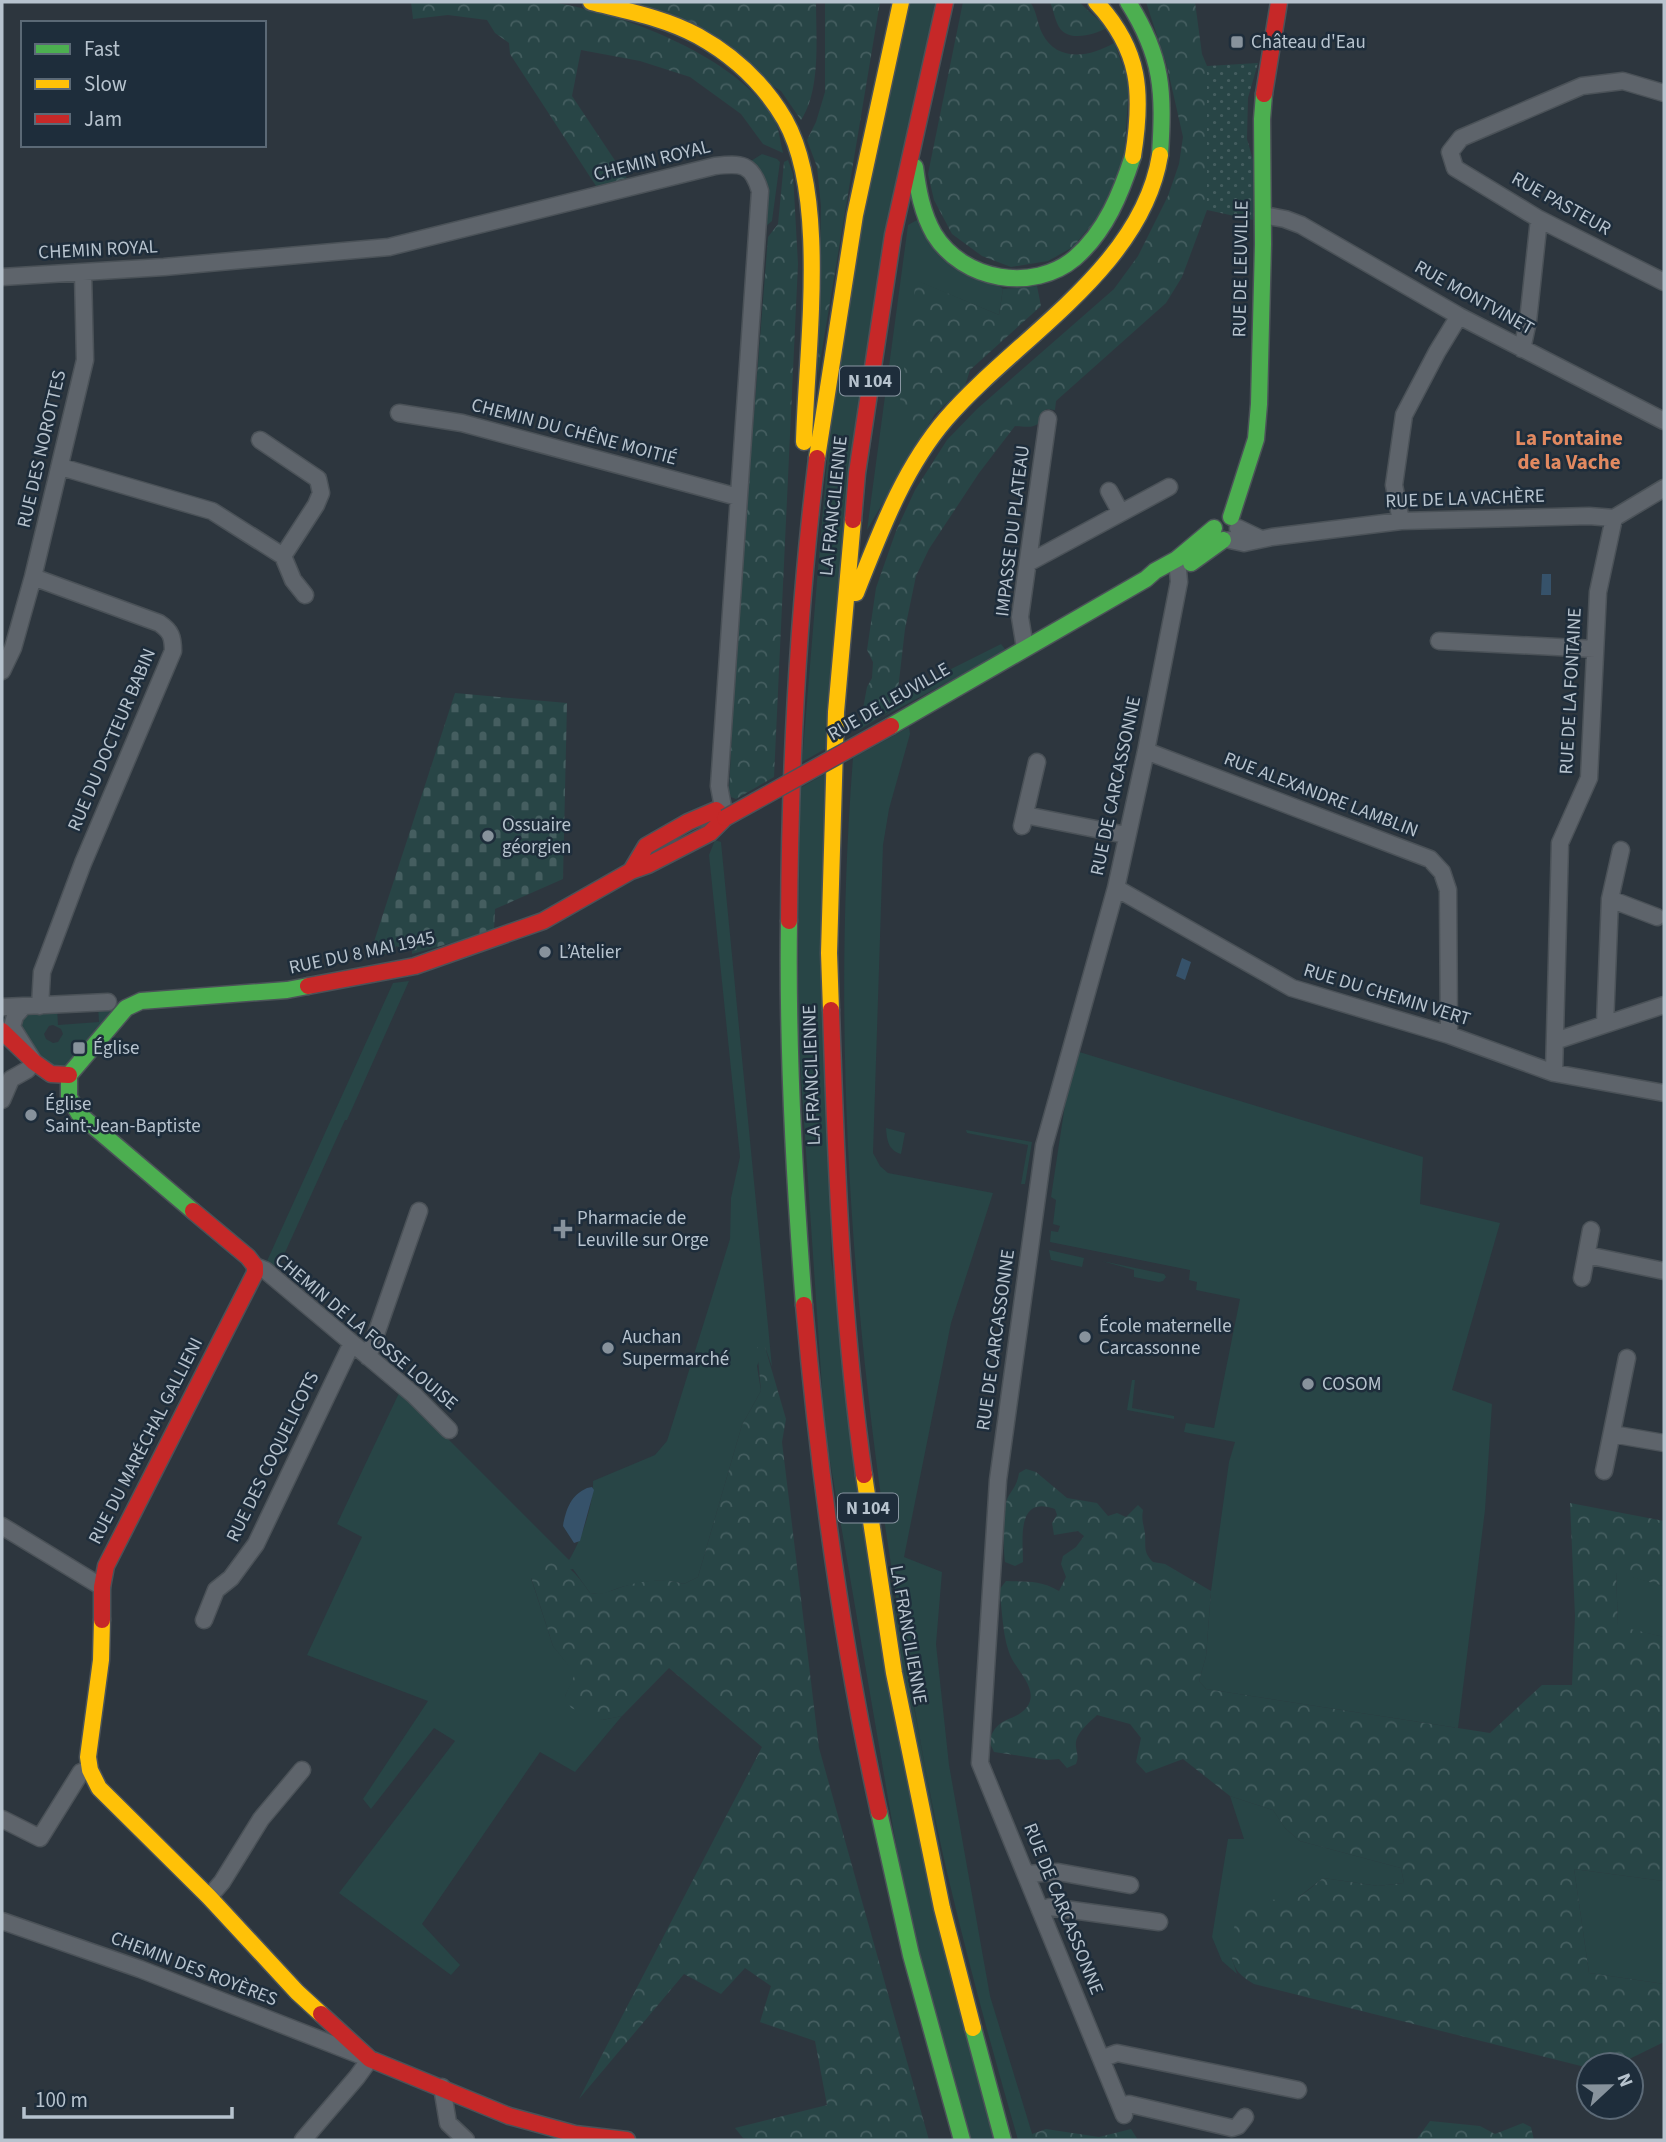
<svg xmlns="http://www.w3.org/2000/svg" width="1666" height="2142" viewBox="0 0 1666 2142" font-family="'Source Sans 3',sans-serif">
<defs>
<pattern id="forest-crowns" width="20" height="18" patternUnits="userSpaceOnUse" patternTransform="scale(1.75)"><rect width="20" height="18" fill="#284546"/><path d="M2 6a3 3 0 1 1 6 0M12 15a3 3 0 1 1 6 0" fill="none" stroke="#455e60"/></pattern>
<pattern id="cemetery-stones" width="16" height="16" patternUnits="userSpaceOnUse" patternTransform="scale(1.75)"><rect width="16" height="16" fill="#284546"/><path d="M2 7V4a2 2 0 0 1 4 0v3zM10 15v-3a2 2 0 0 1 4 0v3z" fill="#455e60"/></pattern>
<pattern id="park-dots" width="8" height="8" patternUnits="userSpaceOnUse" patternTransform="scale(1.75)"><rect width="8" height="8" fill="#284546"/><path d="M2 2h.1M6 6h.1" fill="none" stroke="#455e60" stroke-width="1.8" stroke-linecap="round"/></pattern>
</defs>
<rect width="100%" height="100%" fill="#2d363e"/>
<!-- grass -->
<path fill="#284546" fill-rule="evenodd" d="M909,2h26l-108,746 -25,14 27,-326 35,-224z
M762,154l15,5 3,3 -8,59 -7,6 -1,-48 -13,-18z
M917,220l86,69 -4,26 -82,-34 18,133 -68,116 41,-305z
M1001,644l4,5 -8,7 -116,62 15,-11 -1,-10z
M909,727l1,7 -21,75 -6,36 -10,308 7,13 8,7 105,20 -42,130 -47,234 38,15 -6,72 13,121 41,231 44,144h-16c-24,-83 -47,-167 -67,-251 -20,-82 -34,-166 -48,-249 -49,-290 -73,-588 -50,-882z
M826,773l5,487 163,880h-25l-64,-243 -80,-465 -27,-398 2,-246z
M715,840l6,2 51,525 -7,-20 -8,19 4,25 -19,34 -44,152 -14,7c-18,-6 -42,-3 -62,3 -15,4 -15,9 -32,6l-17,-24 -42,9 22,68 23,28 -11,22 37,24 20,-4 -47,56 -35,-20 -118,172 38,41 -9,10 -112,-82 116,-152 -21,-13 -63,81 -8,-10 65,-98 -121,-46 55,-118 -25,-13 63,-133 169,169c12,-19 25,-56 24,-79l62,-26 12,-14 63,-202 1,-41 9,-41 -31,-302z
M409,981l-62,139h-2l-67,148 -11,-7 126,-278z
M108,1002l18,6 -57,67 -18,-1 -17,-12 -22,-35 3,-11 9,-10zM98,1004l1,18 -41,3 -1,-18zM53,1025l8,4 2,5 -5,8 -5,1 -7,-4 -2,-5 5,-8z
M1076,1051l347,106 -3,47 80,19 -48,167 40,14 -7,106 -27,218 -252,-39 -7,-8 7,-25 5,-65 18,-129 6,-20 -51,-10 2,-9 28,5 26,-129 -44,-9 1,-8 -8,-2 1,-10 -140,-28 1,-11 7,1 2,-6 -7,-2 3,-24 -5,-3 15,-99 10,-37z
M886,1128l19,5 -4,21c-13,-4 -14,-14 -15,-26z
M966,1130l66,12 -7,42h-4l7,-39 -61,-12z
M1049,1250l35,8 -2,9 -31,-7z
M1102,1261l62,13 2,3 -3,4 -4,1 -25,-5v-7z
M1132,1380h3l-3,28 42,8v3l-47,-9z
M1616,1572l48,14v51l-46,-10z
M1230,1796l43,14 12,18 15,13 101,27 3,15 -26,3 -55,-8 -28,22h-25l-38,59 5,15 -15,-13 -10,-24 16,-98h16z
M1574,1869l90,12v103l-75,-11z"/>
<!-- forest -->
<path fill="url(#forest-crowns)" d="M411,2c31,0 61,0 91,0 16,0 33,-2 48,0 70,10 184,53 223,115 6,10 7,24 10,36l-20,-9 -22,-30 -51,-37 -50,-16 -59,-11 -9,46 56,84 -32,6 -86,-132 -1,-11 -14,-10 -8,-13 -39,-5 -35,4z
M635,2h181c0,35 5,88 -15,118l-20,-29z
M825,2h55l-62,372 3,-168 -4,-39 -10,-27 9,-18 9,-30z
M963,2h67c7,9 7,21 12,31 15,30 48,24 72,10l15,39 -5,79 -26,56 -25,30 -25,14 -37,6 -29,-11 -30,-22 -18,-34 -6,-26z
M1050,2h29l28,26c-14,7 -42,16 -50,-5 -3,-7 -4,-14 -7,-21z
M1146,2h49l7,52 5,12v144l-25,67 -16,26 -110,98 -1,9 -9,-1c-6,19 -12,19 -31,17l-36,47 -50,76 -13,27 -11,53 -9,78 -37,23 8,-43 5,-9 1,-16 -6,-12 9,-62 20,-57 19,-41 32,-50 30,-31 137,-120 24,-33 30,-60 11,-32 4,-27 -16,-71z
M788,160l5,14 5,90 -24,513 -38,22 -5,-2 -2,-5 8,-163 31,-392 10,-13 6,-62z
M916,280l83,35 4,-26 34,-3 4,20 -71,64 -5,16 -30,28 -23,11 -12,-26z
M757,1347h8l21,72 -4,23 37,306 110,392h-169l-17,-2 -8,-10 92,-23 -12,-64 -55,-19 11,-36 -26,-18 -24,26 -37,-20 -105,125 183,-352 -93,-79 -47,48 -20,4 -31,-12 -6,-12 10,-22 -22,-28 -22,-69 3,-10 14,-8c22,5 29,16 42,34 15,2 19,-2 32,-6 20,-7 43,-9 62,-3l14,-7 44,-152 19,-34z
M1026,1469l10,3 31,26 30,5 11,13 9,-3 9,4 12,-12 5,5c-2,10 1,15 2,24 1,13 -2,18 8,28l12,2 46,27 -5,65 -7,25 7,8 284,44 52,-48h30l3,-69 -5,-113 94,18v65l-48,-13 2,53 46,11v244l-90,-12 15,104 75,11v58l-47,23h-28v3l-335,-84c-15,-9 -21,-15 -23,-33 -2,-27 12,-45 39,-51 9,-2 19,2 27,-2 9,-5 18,-14 26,-20l55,8 26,-3 -3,-15 -101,-27 -15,-13 -12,-18 -43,-14 -47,-37 -37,14 -10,-11 5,-24 -11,-14 -33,-9c-8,8 -23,19 -21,32 1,8 3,9 0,17l-9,4 -8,-9 -12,1 -53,-8 -5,-11c9,-27 25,-18 38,-34 12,-16 -8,-35 -15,-48 -10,-20 -9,-47 -13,-69l7,-9c21,1 34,-1 53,10l7,-14 -5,-13 2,-8 13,-9 8,-11 -6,-5 -24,4 -2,-12 5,-8 -2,-6c-39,-14 -32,30 -32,53l-8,4 -10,-4c-2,-13 -2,-51 2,-63 5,-10 10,-13 12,-26z
M1430,2121l50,5 15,8 28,-11 8,4 3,13h-118z
M1046,2129l53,8 32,-8 7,11h-104l-2,-6z"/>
<!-- cemetery -->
<path fill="url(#cemetery-stones)" d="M455,693l112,10 -4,176 -68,30 -1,22 -82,23v-3l-16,-5 -3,8h-23z"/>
<!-- park -->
<path fill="url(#park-dots)" d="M1258,63l-10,35 -1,41 6,21v60l-46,-10v-144z"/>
<!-- water -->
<path fill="#36526a" d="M1542,574h9v21h-10z
M1182,958l9,4 -6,18 -9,-4z
M587,1488l5,-1 2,3 -14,51 -6,2 -11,-17c3,-17 8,-31 24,-38z"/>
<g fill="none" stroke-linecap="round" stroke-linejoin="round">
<!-- street casing -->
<g stroke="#4b5258" stroke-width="19">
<path id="street" d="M1664,93l-41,-12 -41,5 -121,52 -11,14 5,16 84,51 125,63
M1263,215l22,4 16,6 158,91 205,105
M2,277l162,-10 225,-20 326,-81c26,-3 37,-3 45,25l-41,595 6,32
M1522,349l6,-28 11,-102
M399,413l63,10 276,74
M260,440l58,39 3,14 -5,12 -33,51
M61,467l151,44 71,45 10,24 12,15
M1109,491l12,22
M1401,521l-7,-36 10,-70 33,-63 22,-36
M1238,528l23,11
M1230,540l14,3 28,-6 129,-16 188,-5 25,2 50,-30
M1028,563l141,-76
M33,577l126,46c12,8 14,14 14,28l-90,212 -41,109 -2,34
M1439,641l156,8
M1025,648l-5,-31 28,-198
M2,671l11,-23 20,-71 52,-217 -2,-87
M1146,751l284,108 12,13 6,18 1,145
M1025,815l101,20
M1022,826l15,-64
M1116,888l176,100 157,47 105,38 110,20
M1610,899l47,18
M2,1007l106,-5
M1605,1024l5,-125 11,-49
M1555,1041l109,-36
M1554,1073l6,-230 29,-65 9,-186 16,-74
M2,1100l9,-21 16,-9 7,-8 -22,-35 3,-11 9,-10
M1587,1255l77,16
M255,1266l10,4 149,125 35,35
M1582,1278l9,-48
M368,1357l51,-146
M1612,1434l52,9
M1604,1471l23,-113
M2,1526l100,61
M204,1620l12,-30 15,-12 25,-34 96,-201
M2,1819l38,19 41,-66 9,-2
M1026,1874l32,-2 72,13
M209,1897l13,-15 39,-63 41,-49
M1040,1910l10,-3 109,15
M2,1921l138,48 230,90 -13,18 -54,63
M1101,2059l16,-6 181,37
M442,2087l6,36 18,17
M1121,2106l8,-2 103,24 6,-2 7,-9
M1124,2115l-144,-352 18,-283 46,-334 72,-258 30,-137 33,-169 -2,-23"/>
</g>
<!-- fast casing -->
<g stroke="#4b5258" stroke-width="19">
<path id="fast" d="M1128,2c35,55 36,90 32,153
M915,167c3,23 7,46 19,67 29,47 99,59 141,24 31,-27 46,-65 58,-102
M1231,517l25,-78 3,-35 4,-160 -1,-125 2,-25
M1191,563l32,-23
M891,726l255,-147 9,-8 22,-12 37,-31
M789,921c-2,128 5,256 15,384
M193,1211l-114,-97 -10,-17v-22l57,-67 15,-7 146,-11 21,-4
M879,1812l32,143 51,185
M973,2028l30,112"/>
</g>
<!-- slow casing -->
<g stroke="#4b5258" stroke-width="19">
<path id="slow" d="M591,2c36,9 74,16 107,34 36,20 66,48 87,84 44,78 21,233 19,322
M1096,2c45,48 47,92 37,154
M817,458l38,-243 46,-213
M856,593c24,-60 47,-124 90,-174 70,-81 196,-151 214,-264
M831,1010l-2,-57 7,-241 17,-192
M864,1475l30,198 48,235 31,120
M102,1620l-1,40 -13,97 2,13 9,18 110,109 88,95 24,22"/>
</g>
<!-- jam casing -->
<g stroke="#4b5258" stroke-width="19">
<path id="jam" d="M1264,94l15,-92
M853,520l4,-47 36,-238 52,-233
M789,921c1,-155 9,-310 28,-463
M308,986l107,-20 128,-45 88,-50 17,-6 62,-32 15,-15 -9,-8 -28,12 -42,24 -15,25
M831,1010c5,155 11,311 33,465
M2,1031l32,31 17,12 18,1
M804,1305c15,170 38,340 75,507
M102,1620v-33l4,-21 149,-293v-7l-7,-9 -55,-46
M321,2014l49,45 139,57 66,18 52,6"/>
</g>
<!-- street -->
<use href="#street" stroke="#5e646b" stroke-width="16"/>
<!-- fast -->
<use href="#fast" stroke="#4caf50" stroke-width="16"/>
<!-- slow -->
<use href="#slow" stroke="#ffc107" stroke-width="16"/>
<!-- jam -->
<use href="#jam" stroke="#c62828" stroke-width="16"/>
<!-- jam-bridge casing -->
<g stroke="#4b5258" stroke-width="19" stroke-linecap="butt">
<path id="jam-bridge" d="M725,818l166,-92"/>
</g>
<!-- jam-bridge -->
<use href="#jam-bridge" stroke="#c62828" stroke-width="16"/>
</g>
<!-- markers -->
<g fill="#87929c" stroke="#1e2d3b" stroke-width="2.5">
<rect x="1230" y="35" width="14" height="14" rx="3.5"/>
<circle cx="488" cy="836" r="7"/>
<circle cx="545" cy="952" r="7"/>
<rect x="72" y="1041" width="14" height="14" rx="3.5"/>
<circle cx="31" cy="1115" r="7"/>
<path d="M559.5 1218.5h7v7h7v7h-7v7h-7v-7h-7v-7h7z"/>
<circle cx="1085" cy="1337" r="7"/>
<circle cx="608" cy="1348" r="7"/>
<circle cx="1308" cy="1384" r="7"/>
</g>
<g text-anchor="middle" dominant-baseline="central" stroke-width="5" stroke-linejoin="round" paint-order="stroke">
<!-- shield labels -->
<g fill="#1e2d3b" stroke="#8996a2" stroke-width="2">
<rect x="840" y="366.5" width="60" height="29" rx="5"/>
<rect x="838" y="1493.5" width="60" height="29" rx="5"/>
</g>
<g font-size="18" font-weight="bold" fill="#b7c3ce">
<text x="870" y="381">N 104</text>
<text x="868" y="1508">N 104</text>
</g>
<!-- poi labels -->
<g font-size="19" fill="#b7c3ce" stroke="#1e2d3b" text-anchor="start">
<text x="1251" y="42">Château d'Eau</text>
<text x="502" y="825">Ossuaire<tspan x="502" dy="22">géorgien</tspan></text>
<text x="559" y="952">L’Atelier</text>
<text x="93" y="1048">Église</text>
<text x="45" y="1104">Église<tspan x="45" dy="22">Saint-Jean-Baptiste</tspan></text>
<text x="577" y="1218">Pharmacie de<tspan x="577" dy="22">Leuville sur Orge</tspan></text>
<text x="1099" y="1326">École maternelle<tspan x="1099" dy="22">Carcassonne</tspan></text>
<text x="622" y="1337">Auchan<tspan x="622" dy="22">Supermarché</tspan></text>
<text x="1322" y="1384">COSOM</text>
</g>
<!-- street labels -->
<g font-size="19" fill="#b7c3ce" stroke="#1e2d3b">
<text transform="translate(652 161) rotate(-14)">CHEMIN ROYAL</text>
<text transform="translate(1561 204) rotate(29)">RUE PASTEUR</text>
<text transform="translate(98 250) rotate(-3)">CHEMIN ROYAL</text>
<text transform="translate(1241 269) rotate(-89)">RUE DE LEUVILLE</text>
<text transform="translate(1474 298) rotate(29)">RUE MONTVINET</text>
<text transform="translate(574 432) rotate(15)">CHEMIN DU CHÊNE MOITIÉ</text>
<text transform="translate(42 449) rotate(-77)">RUE DES NOROTTES</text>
<text transform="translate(1465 499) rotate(-2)">RUE DE LA VACHÈRE</text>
<text transform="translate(834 506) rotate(-84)">LA FRANCILIENNE</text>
<text transform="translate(1013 531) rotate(-83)">IMPASSE DU PLATEAU</text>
<text transform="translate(1571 691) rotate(-87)">RUE DE LA FONTAINE</text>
<text transform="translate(889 702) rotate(-30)">RUE DE LEUVILLE</text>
<text transform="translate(112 740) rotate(-67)">RUE DU DOCTEUR BABIN</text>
<text transform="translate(1116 786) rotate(-78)">RUE DE CARCASSONNE</text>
<text transform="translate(1321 795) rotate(21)">RUE ALEXANDRE LAMBLIN</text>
<text transform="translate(362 953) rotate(-12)">RUE DU 8 MAI 1945</text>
<text transform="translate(1387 995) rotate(17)">RUE DU CHEMIN VERT</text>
<text transform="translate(812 1075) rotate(-92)">LA FRANCILIENNE</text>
<text transform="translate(366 1332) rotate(40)">CHEMIN DE LA FOSSE LOUISE</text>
<text transform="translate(996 1340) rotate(-82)">RUE DE CARCASSONNE</text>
<text transform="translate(146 1441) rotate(-63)">RUE DU MARÉCHAL GALLIENI</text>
<text transform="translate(273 1457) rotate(-64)">RUE DES COQUELICOTS</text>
<text transform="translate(908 1635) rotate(80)">LA FRANCILIENNE</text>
<text transform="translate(1063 1909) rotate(68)">RUE DE CARCASSONNE</text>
<text transform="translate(194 1969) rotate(21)">CHEMIN DES ROYÈRES</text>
</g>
<!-- neighbourhood labels -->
<g font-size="21" font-weight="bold" fill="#e18960" stroke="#1e2d3b">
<text x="1569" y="438">La Fontaine<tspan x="1569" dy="24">de la Vache</tspan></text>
</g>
</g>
<!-- border -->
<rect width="1666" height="2142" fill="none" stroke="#b7c3ce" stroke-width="7"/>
<!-- legend -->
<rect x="21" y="21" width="245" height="126" fill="#1e2d3b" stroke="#5b6976" stroke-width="2"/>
<rect x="35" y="44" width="35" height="10" fill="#4caf50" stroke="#5b6976" stroke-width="2"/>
<text x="84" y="56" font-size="21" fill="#b7c3ce">Fast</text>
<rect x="35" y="79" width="35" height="10" fill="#ffc107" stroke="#5b6976" stroke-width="2"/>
<text x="84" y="91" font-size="21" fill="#b7c3ce">Slow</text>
<rect x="35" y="114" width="35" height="10" fill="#c62828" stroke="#5b6976" stroke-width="2"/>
<text x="84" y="126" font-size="21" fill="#b7c3ce">Jam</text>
<!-- north arrow -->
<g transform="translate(1610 2086) rotate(68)"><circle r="33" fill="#1e2d3b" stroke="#5b6976" stroke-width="2"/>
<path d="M0-5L12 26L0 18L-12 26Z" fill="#87929c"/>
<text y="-10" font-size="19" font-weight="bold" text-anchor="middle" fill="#b7c3ce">N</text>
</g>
<!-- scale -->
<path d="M24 2107v10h208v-10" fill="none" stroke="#b7c3ce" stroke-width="3.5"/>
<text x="35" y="2107" font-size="21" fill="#b7c3ce" stroke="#1e2d3b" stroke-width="5" paint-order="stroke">100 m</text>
</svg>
